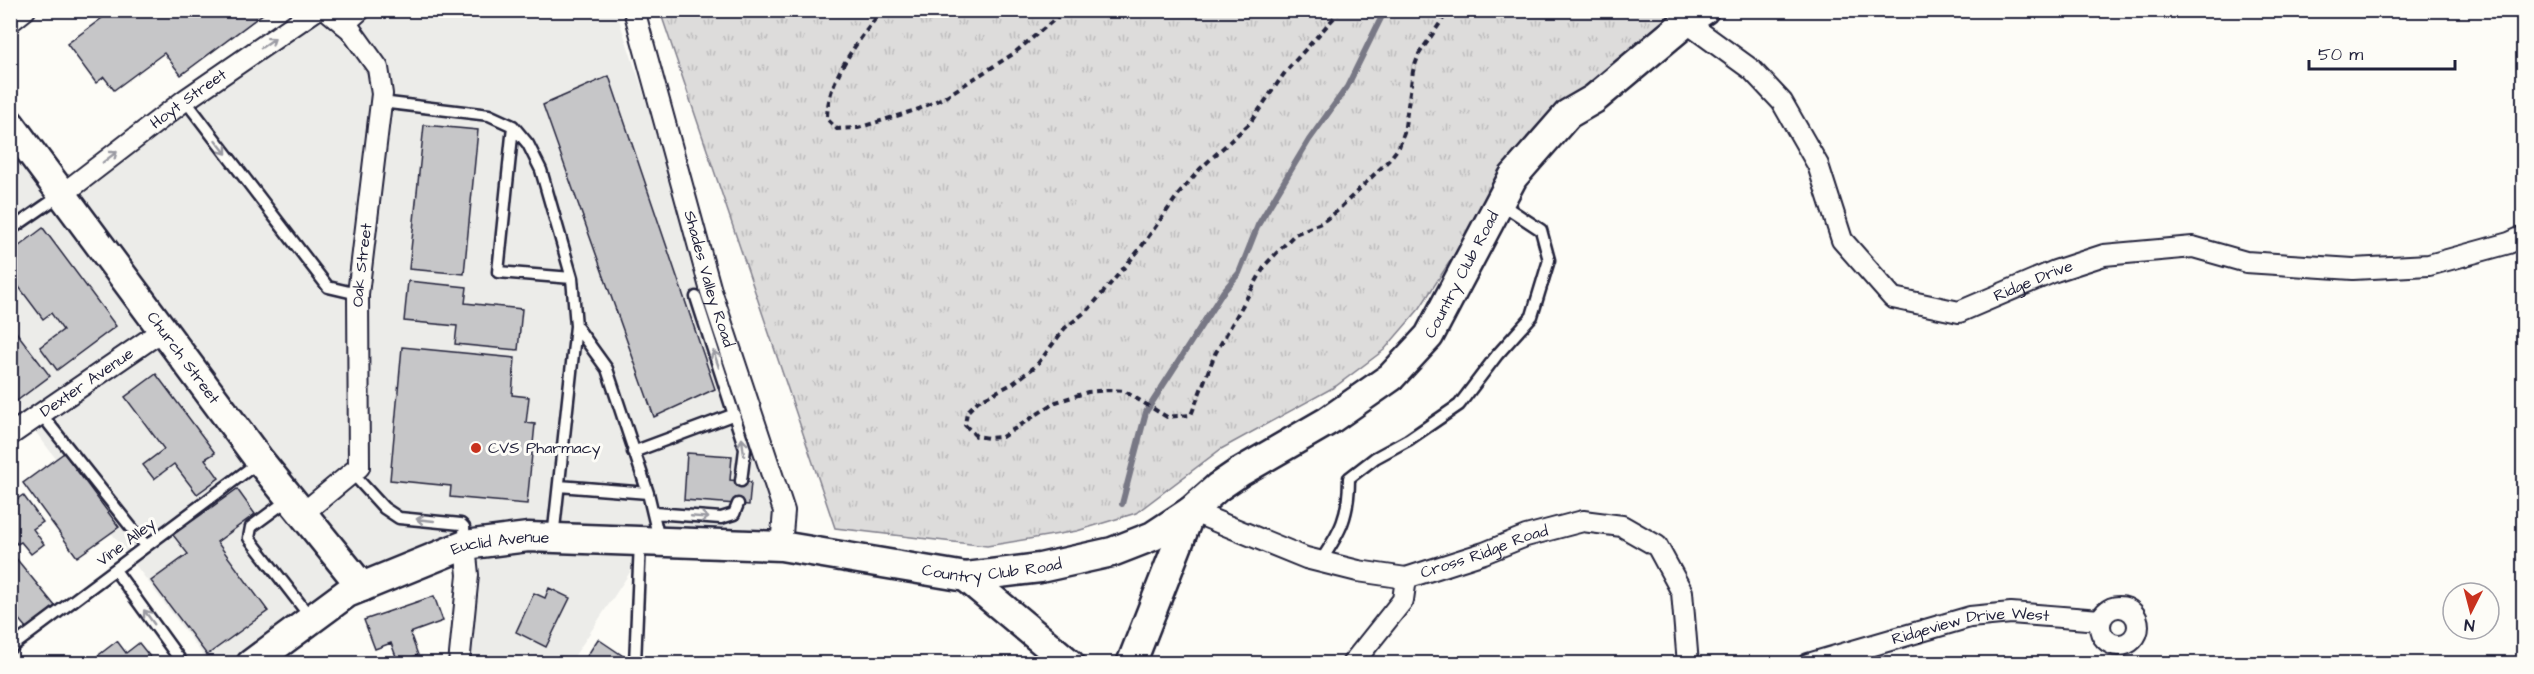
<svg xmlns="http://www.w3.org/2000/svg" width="2534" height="674" viewBox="0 0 2534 674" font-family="'Architects Daughter',sans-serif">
<defs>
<pattern id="grass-tufts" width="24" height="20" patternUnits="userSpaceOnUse" patternTransform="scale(1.5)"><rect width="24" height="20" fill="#dddcdb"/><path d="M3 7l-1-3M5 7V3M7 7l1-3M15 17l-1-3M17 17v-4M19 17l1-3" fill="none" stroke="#bdbcbd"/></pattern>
</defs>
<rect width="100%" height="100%" fill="#fdfcf7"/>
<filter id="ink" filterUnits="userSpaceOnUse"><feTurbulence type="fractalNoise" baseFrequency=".0167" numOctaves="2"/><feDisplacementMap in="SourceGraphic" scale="12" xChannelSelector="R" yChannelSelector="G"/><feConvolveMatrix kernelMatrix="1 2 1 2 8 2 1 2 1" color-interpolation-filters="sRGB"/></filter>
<g filter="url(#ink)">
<!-- built -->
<path fill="#ecece9" d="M317,11h299l168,500 -3,35 -131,-4 -80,121h-112l7,-117 -136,59 -78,58h-42l-198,-264v-274l53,67z"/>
<!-- grass -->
<path fill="url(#grass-tufts)" stroke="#807f8b" stroke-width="1.5" d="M660,11h1029l-182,161 -87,136 -36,42 -48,36 -115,63 -85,64 -59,18 -90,15 -152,-18z"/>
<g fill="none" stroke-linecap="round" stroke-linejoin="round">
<!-- stream -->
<path stroke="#787885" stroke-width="6" d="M1122,504l24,-92 77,-120 16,-19 19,-48 51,-85 38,-53 38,-77"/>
</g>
<!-- building -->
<path fill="#c6c6c8" stroke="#22223b" stroke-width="1.5" d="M113,10h149l2,3 -83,62 -17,-22 -50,37 -10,-13 -8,6 -29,-39z
M609,76l106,313 -61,28 -111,-312z
M424,125l54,5 -14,144 -55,-5z
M43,228l73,98 -59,44 -17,-23 23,-17 -12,-17 -8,6 -33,-44v-22z
M408,281l59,6 -2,16 57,6 -4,41 -63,-6 2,-18 -53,-5z
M10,324l40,52 -40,30z
M402,347l113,11 -3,37 17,2 -3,26 9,1 -8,80 -77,-7 1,-11 -61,-6z
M156,374l59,79 -10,6 14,19 -22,16 -23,-30 -20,15 -11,-14 21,-16 -39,-52z
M64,453l55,74 -42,30 -54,-74z
M687,453l45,3 -2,24 21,2 -2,23 -65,-5z
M237,489l18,25 -38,28 51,69 -61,44 -56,-74 37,-27 -15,-19z
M23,495l20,27 -10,7 11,15 -13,10 -10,-12 -4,2 -7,-9v-31z
M10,551l45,55 -28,23 -17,-20z
M549,588l21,10 -24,49 -30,-15 18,-39 11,5z
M434,596l9,25 -33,12 8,22 -20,7 -7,-19 -16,6 -11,-29z
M598,639l31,21 -3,4h-44z
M117,641l9,12 13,-10 12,15 -7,6h-57z"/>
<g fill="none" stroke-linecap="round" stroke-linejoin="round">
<!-- lane casing -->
<g stroke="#22223b" stroke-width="15">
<path id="lane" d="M185,100l143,187 30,7
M381,102l108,13 24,11 15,18 13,26 31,108 4,48 -23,212
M513,126l-15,146 74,6
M10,230l52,-36
M696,297l49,152 -4,32
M576,326l31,43 41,124
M41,414l105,132
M633,452l102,-38
M352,473l32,35 15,10 62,6 3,3 1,18
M559,486l89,7 11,46
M289,499l-38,28 -2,11 62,80
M654,513l67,5 13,-4 4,-10
M1320,562c21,-31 29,-46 29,-84l26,-20 33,-18 51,-35 38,-50 35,-39 17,-56 -8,-30 -41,-27
M115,570l68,94
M10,648l250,-187
M635,664l5,-123"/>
</g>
<!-- street casing -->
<g stroke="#22223b" stroke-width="24">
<g id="street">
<path id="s1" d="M634,10l77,281 73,220 -3,35"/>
<path d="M10,22l15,-12"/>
<path id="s2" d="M1686,22l66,48 30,32 36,63 24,75 51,58 66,14 96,-41 49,-16 89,-8 53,15 107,7 76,-4 80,-22 15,-7"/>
<path d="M344,24l16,-14"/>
<path id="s3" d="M64,193l121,-93 131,-90"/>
<path id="s4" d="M10,435l153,-105"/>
<path id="s5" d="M1191,511l115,47 52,13 48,7 78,-25 42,-17 57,-15 39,5 35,20 25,46 6,72"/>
<path id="s6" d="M302,514l57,-47 -1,-173 24,-200 -4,-26 -28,-39 -23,-19"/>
<circle cx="2119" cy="626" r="19"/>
<path d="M459,664l9,-89 -3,-30"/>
<path d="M1352,664l51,-64 3,-22"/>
<path id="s7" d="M1808,664l162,-47 41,-4 89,7"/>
</g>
</g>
<!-- secondary casing -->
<g stroke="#22223b" stroke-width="33">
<g id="secondary">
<path id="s8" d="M10,124l250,337 102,126"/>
<path d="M966,577l104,87"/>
<path id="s9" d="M251,664l96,-71 118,-48 63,-8 253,9 185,31 74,-9 72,-16 41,-16 38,-25"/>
<path id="s10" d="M1131,664l60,-153 27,-24 22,-15 88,-51 63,-44 38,-41 84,-159 55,-63 26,-15 92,-77 18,-12"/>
</g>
</g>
<!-- path -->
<path stroke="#22223b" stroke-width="4" stroke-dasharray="6 4.5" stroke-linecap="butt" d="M882,10c-24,32 -55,68 -55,109l10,10 21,-1 61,-19 26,-12 68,-43 53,-44
M1341,10l-55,61 -36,52 -50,46 -22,26 -39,55 -50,59 -24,19 -29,38 -24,18 -34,17 -11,11 -2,13 11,11 13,2 13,-1 54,-35 32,-10 21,-2 15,1 43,26 24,-2 24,-61 51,-90 29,-30 26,-11 15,-11 53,-52 10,-13 5,-14 9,-62 6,-17 30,-44"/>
<!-- lane -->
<use href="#lane" stroke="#fdfcf7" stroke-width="10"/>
<!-- street -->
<use href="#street" stroke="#fdfcf7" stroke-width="20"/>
<!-- secondary -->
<use href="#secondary" stroke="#fdfcf7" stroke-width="28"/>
</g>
<!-- one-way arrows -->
<defs><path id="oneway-shaft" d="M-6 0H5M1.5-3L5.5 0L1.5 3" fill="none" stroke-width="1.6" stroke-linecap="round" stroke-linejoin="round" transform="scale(1.5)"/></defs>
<g stroke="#9a9aa2">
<use href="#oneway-shaft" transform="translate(268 43) rotate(-35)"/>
<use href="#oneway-shaft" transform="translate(221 147) rotate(52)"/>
<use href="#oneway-shaft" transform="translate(110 157) rotate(-37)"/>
<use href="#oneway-shaft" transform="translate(716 359) rotate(-109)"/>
<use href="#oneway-shaft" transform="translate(743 447) rotate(-97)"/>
<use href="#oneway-shaft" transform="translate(700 517) rotate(5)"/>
<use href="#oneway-shaft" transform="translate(425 520) rotate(-174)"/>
<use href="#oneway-shaft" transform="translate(149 617) rotate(-126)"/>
</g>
</g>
<!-- markers -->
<circle fill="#c8321e" stroke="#fdfcf7" stroke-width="2" cx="476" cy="448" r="6"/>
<g text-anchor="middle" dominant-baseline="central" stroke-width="6" stroke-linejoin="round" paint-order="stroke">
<!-- street labels -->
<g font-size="16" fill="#22223b" stroke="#fdfcf7">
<text stroke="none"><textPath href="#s3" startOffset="156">Hoyt Street</textPath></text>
<text stroke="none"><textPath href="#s6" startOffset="276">Oak Street</textPath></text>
<text stroke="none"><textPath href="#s10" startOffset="531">Country Club Road</textPath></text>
<text stroke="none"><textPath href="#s1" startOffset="279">Shades Valley Road</textPath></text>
<text stroke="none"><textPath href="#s2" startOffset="502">Ridge Drive</textPath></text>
<text stroke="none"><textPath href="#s8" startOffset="291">Church Street</textPath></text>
<text stroke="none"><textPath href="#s4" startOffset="93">Dexter Avenue</textPath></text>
<text transform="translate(126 542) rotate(-37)">Vine Alley</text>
<text stroke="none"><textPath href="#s9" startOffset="282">Euclid Avenue</textPath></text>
<text stroke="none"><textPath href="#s5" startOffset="309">Cross Ridge Road</textPath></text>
<text stroke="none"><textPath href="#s9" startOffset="777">Country Club Road</textPath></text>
<text stroke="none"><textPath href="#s7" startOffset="168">Ridgeview Drive West</textPath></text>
</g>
<!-- poi labels -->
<g font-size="16" fill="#22223b" stroke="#fdfcf7" text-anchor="start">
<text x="488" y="448">CVS Pharmacy</text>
</g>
</g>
<!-- margin -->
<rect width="2534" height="674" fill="none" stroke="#fdfcf7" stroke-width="36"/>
<rect x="18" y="18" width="2498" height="638" fill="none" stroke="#22223b" stroke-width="2" filter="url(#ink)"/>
<!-- north arrow -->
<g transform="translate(2471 611) rotate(186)"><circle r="28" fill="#fdfcf7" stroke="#a5a5ac" stroke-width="1.5"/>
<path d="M0-4.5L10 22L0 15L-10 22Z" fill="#c8321e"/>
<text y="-9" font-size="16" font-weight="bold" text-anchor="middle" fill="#22223b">N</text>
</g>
<!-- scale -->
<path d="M2309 60v9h146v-9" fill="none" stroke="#22223b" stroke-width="3"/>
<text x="2318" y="60" font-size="18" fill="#22223b" stroke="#fdfcf7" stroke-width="4.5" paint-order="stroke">50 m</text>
</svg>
